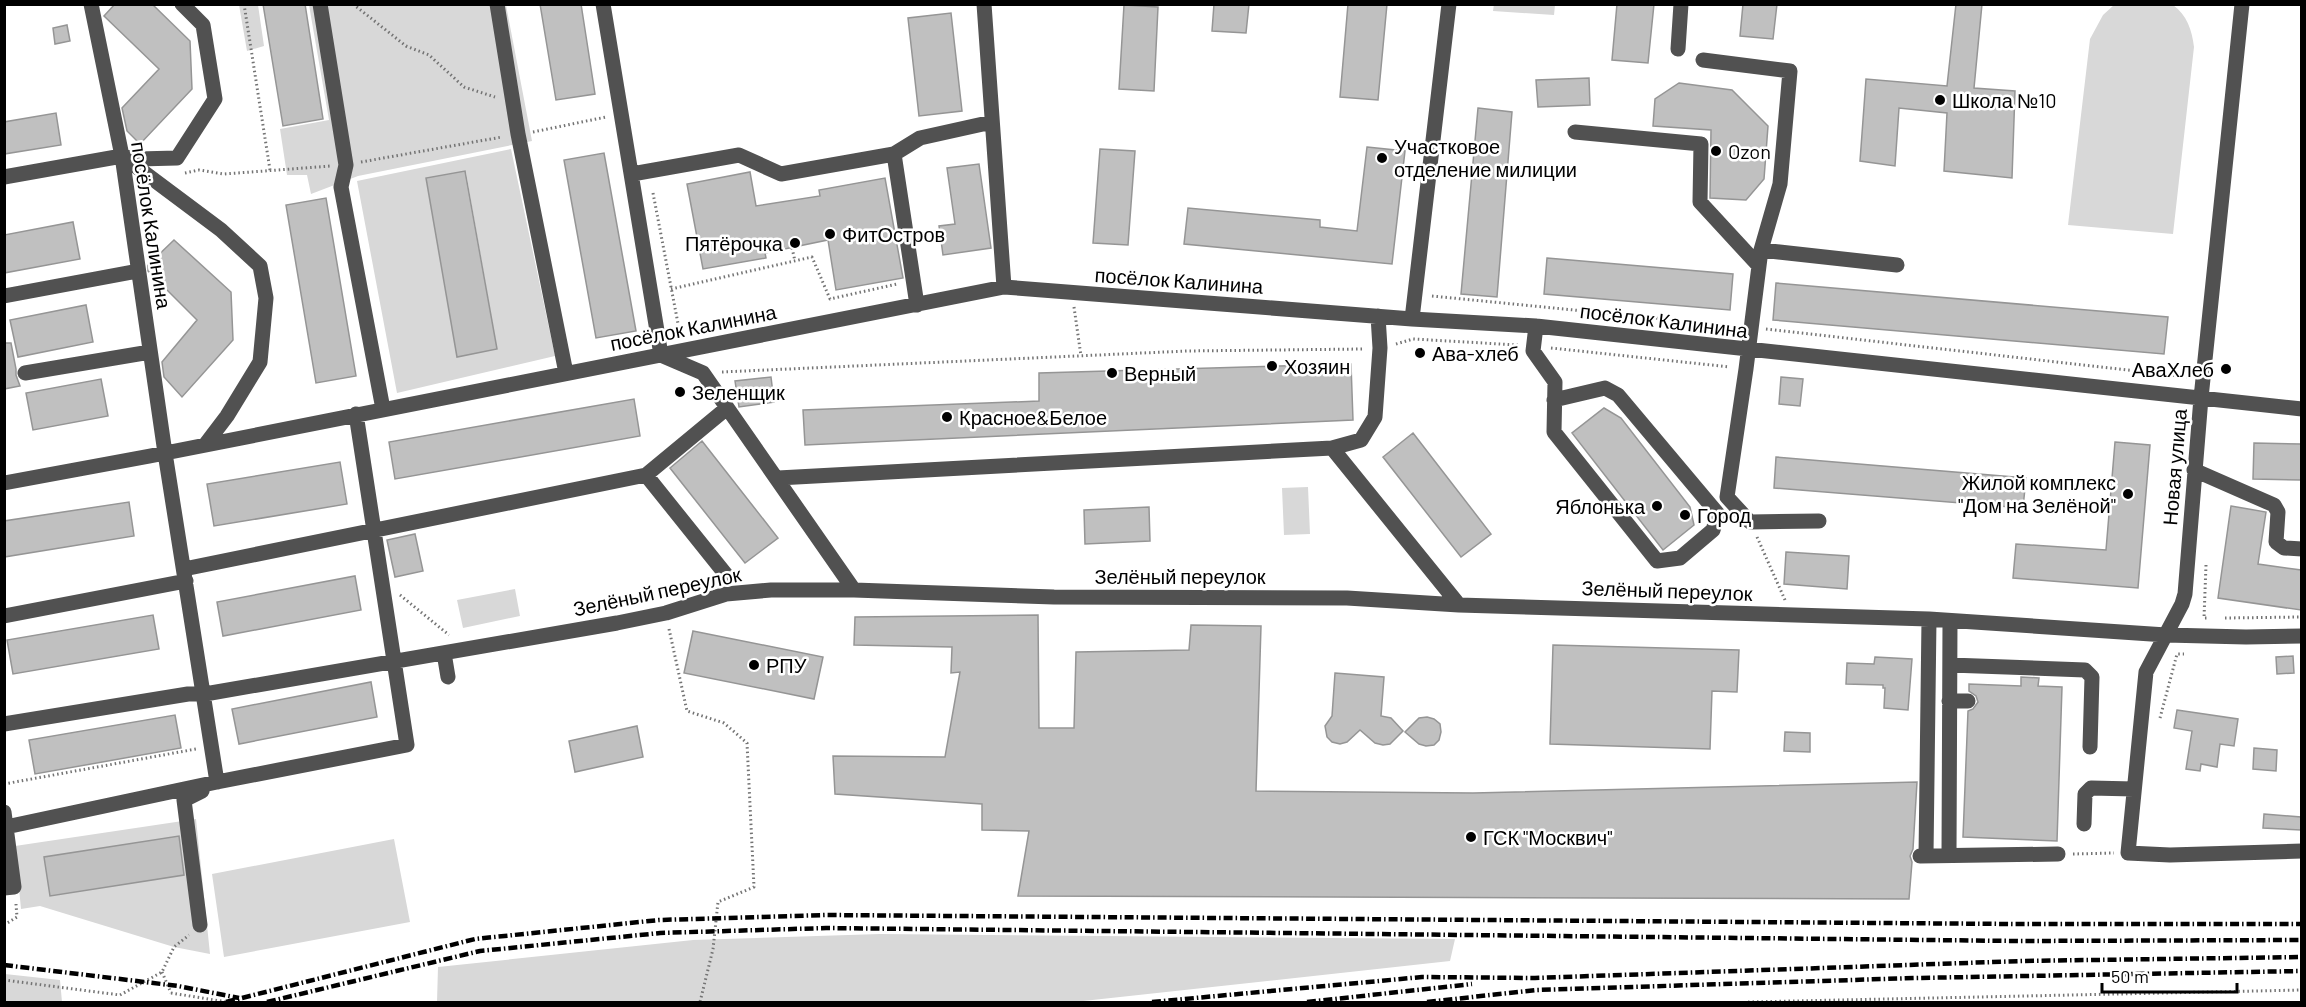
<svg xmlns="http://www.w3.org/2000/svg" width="2306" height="1007" viewBox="0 0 2306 1007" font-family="Barlow,sans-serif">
<rect width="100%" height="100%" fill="#fff"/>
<!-- green -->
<path fill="#d8d8d8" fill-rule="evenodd" d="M1494,4h61v1l-1,10 -61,-4z
M239,5h19l6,41 -17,5z
M309,5h197l26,136 -174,35 -47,18 -4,-19h-20l-7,-46 49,-9z
M2114,5h59c14,10 19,25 21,42l-21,187 -105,-9 22,-186 13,-24z
M511,149l44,207 -158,37 -40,-212zM466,172l31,177 -40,7 -31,-177z
M1308,487l2,47 -26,1 -2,-47z
M515,589l5,27 -57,12 -6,-28z
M196,819l14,135 -36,-7 -134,-41 -19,3 -6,-63z
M394,839l16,83 -186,35 -12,-83z
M880,934l575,5 -5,22 -376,41h-637l1,-35 255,-27z
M5,974l55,6 2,22h-57z"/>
<!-- building -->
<path fill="#c0c0c0" stroke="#959595" stroke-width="1.5" d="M115,4h37l38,37 2,48 -52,55 -13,-13 -5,-23 37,-39 -55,-53z
M263,4h42l18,115 -40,7z
M540,4h41l14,90 -39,6z
M1214,4h35l-3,29 -34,-2z
M1348,4h39l-9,96 -38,-3z
M1617,4h37l-6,59 -36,-3z
M1743,4h34l-4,35 -33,-3z
M1956,4h26l-8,84 41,3 -3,87 -68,-7 3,-58 -48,-5 -4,58 -35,-5 6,-82 81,7z
M1124,5l34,2 -4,84 -35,-2z
M951,13l11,98 -43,5 -11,-98z
M67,25l3,16 -15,3 -2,-16z
M1589,78l1,27 -52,2 -2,-27z
M1679,83l53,7 36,36 -4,53 -18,21 -36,-2 1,-68 -58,-4 2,-27z
M1478,108l34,4 -15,185 -36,-3z
M56,113l5,32 -57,9v-32z
M1367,147l38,4 -13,113 -208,-20 4,-36 132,12v7l37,4z
M1100,149l35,2 -7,94 -35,-2z
M604,153l32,178 -40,7 -32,-178z
M979,164l12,84 -48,7 -4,-29 16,-2 -8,-56z
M465,171l32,178 -40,8 -31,-179z
M750,172l6,34 64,-10 -1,-6 66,-12 18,100 -67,12 -8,-50 -63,13 1,5 -63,11 -16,-85z
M326,198l30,178 -40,7 -30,-178z
M73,222l7,37 -76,14v-38z
M174,240l57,52 2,48 -51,57 -18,-20 -2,-15 35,-42 -49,-49v-6z
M1547,258l186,16 -3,36 -186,-16z
M1776,283l392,34 -4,37 -391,-34z
M86,305l7,37 -75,15 -8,-37z
M4,343h7l5,26v6l4,11 -16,3z
M1351,364l2,56 -548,25 -2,-35 236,-9v-28z
M771,377l3,25 -35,5 -4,-26z
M1781,377l22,2 -3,27 -21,-2z
M101,379l7,37 -75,14 -7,-37z
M634,399l6,37 -245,43 -6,-37z
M1604,408l17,10 69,89 4,18 -31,25 -91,-117z
M1413,433l78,101 -30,23 -78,-100z
M702,441l76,97 -33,25 -75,-95z
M2115,442l35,3 -12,143 -125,-10 3,-34 90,6z
M2254,443l47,1v36l-48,-1z
M1776,457l250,21 -3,30 -249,-20z
M340,462l7,42 -133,22 -7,-42z
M129,502l5,34 -130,21v-36z
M2231,506l35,6 -8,52 43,6v40l-83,-12z
M1149,507l1,34 -65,3 -1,-34z
M415,534l8,37 -28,6 -8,-37z
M1786,552l63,4 -2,33 -63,-5z
M355,576l6,34 -138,26 -6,-34z
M153,615l6,34 -146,25 -6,-34z
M1038,615l1,113h35l2,-76 113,-2 2,-25 70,1 -5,165 217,2 444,-11 -4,67 -3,7 2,6 -3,37 -891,-3 11,-65 -47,-1v-26l-147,-10 -2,-38 112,1 15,-85 -9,1 1,-26 -98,-2 1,-28z
M693,631l130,26 -9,42 -130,-26z
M1553,645l186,5 -2,42 -25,-1 -2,58 -160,-5z
M2293,656l1,17 -17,1 -1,-17z
M1875,657l37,2 -4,51 -24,-2 1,-20h-2v-3l-37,-1 1,-21 27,1z
M1335,673l49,4 -3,39 10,2 12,13 -13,13 -7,1 -8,-2 -15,-13 -13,12 -7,2 -8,-2 -5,-5 -2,-11 7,-10z
M2021,677l18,1 -1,8 24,1 -5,154 -94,-4 5,-126 5,-2 5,-7 -2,-6 -7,-5v-7l52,2z
M371,682l6,35 -138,27 -7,-35z
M2177,710l61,9 -4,27 -14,-2 -3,23 -16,-3 -1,7 -14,-2 6,-38 -18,-3z
M175,715l6,33 -146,26 -6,-34z
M1427,717l7,2 6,5 1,8 -2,8 -5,5 -8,1 -7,-2 -14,-12 14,-14z
M637,726l6,31 -68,15 -6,-31z
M1785,732l25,1v19l-26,-1z
M2254,748l23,2 -1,21 -23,-2z
M2264,814l37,3v13l-38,-2z
M179,836l5,39 -134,21 -6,-39z"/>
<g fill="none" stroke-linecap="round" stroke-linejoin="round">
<!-- path -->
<path stroke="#737373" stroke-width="3" stroke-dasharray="1.5 3" stroke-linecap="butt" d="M244,4l26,166
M353,4l53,42 23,9 35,32 31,10
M533,132l73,-15
M361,162l141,-25
M185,173l14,-3 25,4 107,-8
M653,193l27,141
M792,248l3,13
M671,289l141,-32 18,42 67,-15
M1432,296l304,30
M1074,307l7,49
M1766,329l423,48
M1396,344l17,-5 105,6
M1551,348l179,19
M722,372l465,-21 176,-2
M1757,537l28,63
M2206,565l-2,53h3
M400,595l49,40
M2225,618l77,-1
M669,629l18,82 37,12 23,20 7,144 -36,15 -5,47 -13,53
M2160,718l17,-64h7
M4,784l192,-35
M2073,854l41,-1
M4,925l13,-8 -1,-13
M162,972l9,21
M4,980l116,15 42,-23 12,-25 15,-12
M1748,1002l554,-12"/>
<!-- minor -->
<path stroke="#515151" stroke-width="15" d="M91,4l31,152 43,297 52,329
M320,4l26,161 -5,22 42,222
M497,4l21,130 48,239
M603,4l58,351
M984,4l20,283
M2242,4l-41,394 -16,196 -3,10 -36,68 -18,181 42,2 132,-4
M1678,49l3,-45
M1703,60l87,11 -10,113 -19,66
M1575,132l126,12 -1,58 59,64
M894,154l26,-16 72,-16
M122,156l99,74 39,36 6,32 -6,64 -33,54 -22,29
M632,174l107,-19 42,19 113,-20 23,151
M4,177l118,-21 16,3 39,-1 38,-59 -12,-74 -21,-21
M4,296l134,-25
M1412,319l37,-315
M1536,326l-3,25 22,31 -1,50 103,129 23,-3 33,-28 5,-16 -100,-119 -13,-7 -51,12
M661,355l42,18 151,217
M25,373l125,-21
M1332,448l127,157
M2194,470l80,35 4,7 -2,30 8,6 18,1
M646,475l81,101
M778,478l554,-30 29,-8 14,-23 5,-69 -2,-32
M4,483l146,-27 854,-169 408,32 124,7 766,83
M1819,521l-69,1 -23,-25 19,-128 15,-119 136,15
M184,569l462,-94 81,-67
M4,616l182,-35
M444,653l4,24
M1950,665l135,5 7,7 -2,70
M1949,701h19
M4,724l184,-30h17l412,-71 49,-10 60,-19 45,-4h83l200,7 293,1 112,7 470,14 237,16 80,2 56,-1
M4,812l10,75 -10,1
M2084,824l1,-30 6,-6 43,1
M6,827l211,-45 190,-37 -51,-331
M1949,855l1,-234
M1920,856l138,-2
M1926,856l3,-237
M200,925l-16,-125 18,-9"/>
<!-- rail -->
<path stroke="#000" stroke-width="4.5" stroke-dasharray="9 3 1.5 3" stroke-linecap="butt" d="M4,965l174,21 61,12
M226,1002l249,-63 184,-19 168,-5 1187,9h288
M267,1002l213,-51 180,-18 166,-5 1193,13 283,-1
M1152,1002l270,-25 113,1 487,-17 280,-4
M1307,1002l165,-18
M1427,1002l109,-12 379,-12 387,-7"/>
<!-- path-bridge -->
<path stroke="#737373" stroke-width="3" stroke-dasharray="1.5 3" stroke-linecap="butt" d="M171,993l56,9"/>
</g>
<!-- markers -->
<g fill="#000" stroke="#fff" stroke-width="2">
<circle cx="1940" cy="100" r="6"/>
<circle cx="1716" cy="151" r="6"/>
<circle cx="1382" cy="158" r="6"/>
<circle cx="830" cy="234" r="6"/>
<circle cx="795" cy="243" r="6"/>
<circle cx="1420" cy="353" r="6"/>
<circle cx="1272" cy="366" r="6"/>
<circle cx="2226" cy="369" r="6"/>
<circle cx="1112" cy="373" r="6"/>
<circle cx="680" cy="392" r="6"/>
<circle cx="947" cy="417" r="6"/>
<circle cx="2128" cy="494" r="6"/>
<circle cx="1657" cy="506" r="6"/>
<circle cx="1685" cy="515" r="6"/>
<circle cx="754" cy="665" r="6"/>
<circle cx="1471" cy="837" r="6"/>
</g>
<g text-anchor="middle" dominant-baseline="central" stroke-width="5" stroke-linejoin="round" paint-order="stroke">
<!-- poi labels -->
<g font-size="20" fill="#000" stroke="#fff" text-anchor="start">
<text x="1952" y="100">Школа №10</text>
<text x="1394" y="146">Участковое<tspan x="1394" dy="23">отделение милиции</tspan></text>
<text x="1728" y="151">Ozon</text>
<text x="842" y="234">ФитОстров</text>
<text x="783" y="243" text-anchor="end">Пятёрочка</text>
<text x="1432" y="353">Ава-хлеб</text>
<text x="1284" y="366">Хозяин</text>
<text x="2214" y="369" text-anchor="end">АваХлеб</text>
<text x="1124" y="373">Верный</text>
<text x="692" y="392">Зеленщик</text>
<text x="959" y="417">Красное&amp;Белое</text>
<text x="2116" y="482" text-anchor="end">Жилой комплекс<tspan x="2116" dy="23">"Дом на Зелёной"</tspan></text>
<text x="1645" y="506" text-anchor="end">Яблонька</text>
<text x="1697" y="515">Город</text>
<text x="766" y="665">РПУ</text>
<text x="1483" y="837">ГСК "Москвич"</text>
</g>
<!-- street labels -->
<g font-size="20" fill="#000" stroke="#fff">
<text transform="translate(152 225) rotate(81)">посёлок Калинина</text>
<text transform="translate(1179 280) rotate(4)">посёлок Калинина</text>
<text transform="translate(1664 320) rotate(7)">посёлок Калинина</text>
<text transform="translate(693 327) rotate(-11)">посёлок Калинина</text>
<text transform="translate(2174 467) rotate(-85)">Новая улица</text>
<text x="1180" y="576">Зелёный переулок</text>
<text transform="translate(1667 590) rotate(2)">Зелёный переулок</text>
<text transform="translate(657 591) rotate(-12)">Зелёный переулок</text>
</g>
</g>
<!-- border -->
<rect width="2306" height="1007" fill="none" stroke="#000000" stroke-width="12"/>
<!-- scale -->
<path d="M2102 983v9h135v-9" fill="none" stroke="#000000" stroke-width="3"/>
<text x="2111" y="983" font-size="18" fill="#000000" stroke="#ffffff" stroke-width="4.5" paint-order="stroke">50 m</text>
</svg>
